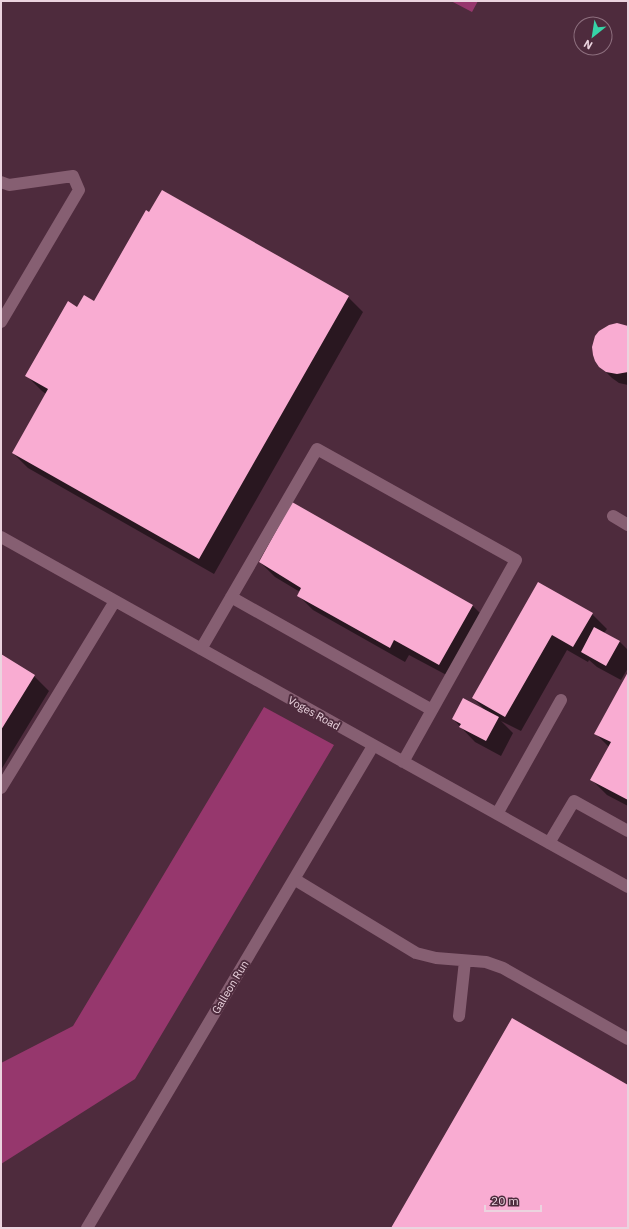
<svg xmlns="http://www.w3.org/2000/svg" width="629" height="1229" viewBox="0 0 629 1229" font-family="'IBM Plex Sans',sans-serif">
<rect width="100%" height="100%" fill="#4e2b3d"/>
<!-- green -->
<path fill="#96376d" d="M451,1h27l-6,11z
M264,707l70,38 -199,334 -134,85v-101l72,-37z"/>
<!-- shadow -->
<path fill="#0007" d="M163,191l185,106 15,15 -149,262 -186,-106 -15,-15 33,-59 -4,-3 -15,-15 51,-68 16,-6z
M628,327v58l-9,-2 -7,-5 -12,-12z
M260,562l212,43 15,15 -33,59 -45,-24 -4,7 -92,-52 -15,-15 2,-3 -25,-15z
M538,583l54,31 15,15 -3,4 15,8 9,9v18l-7,12 -24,-13 -8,-7 -1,2 -21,-12 -46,81 -20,-10 12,12 -12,23 -26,-14 -22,-23 33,-8 -13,-13z
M1,656l33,20 15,15 -48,79z
M628,674v132l-21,-11 -15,-15 17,-33 -14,-14z"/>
<!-- building -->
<path fill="#f9acd2" d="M162,190l187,106 -150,263 -187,-106 36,-64 -23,-13 43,-75 9,6 7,-12 10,6 52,-91 3,2z
M617,323l11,3v46l-11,2 -11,-2 -7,-5 -4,-6 -2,-6 -1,-8 3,-11 4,-5 10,-6z
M292,502l181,103 -34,60 -45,-25 -4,8 -93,-52 4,-8 -42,-26z
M538,582l55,31 -20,34 -21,-12 -47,82 -33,-19z
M594,627l26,14 -14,25 -25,-14z
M1,654l34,21 -34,55z
M628,672v128l-38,-20 21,-38 -17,-8z
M463,698l36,19 -13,24 -27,-14 2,-3 -9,-5z
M512,1018l116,67v143h-237z"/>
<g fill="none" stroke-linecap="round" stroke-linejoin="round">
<!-- minor -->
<path stroke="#865f72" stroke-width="12" d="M1,182l8,3 64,-9 6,14 -78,132
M613,516l15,9
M1,537l322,180 305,170
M231,597l201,113
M201,649l116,-200 199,111 -113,202
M1,788l114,-187
M497,814l64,-114
M549,843l25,-42 54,30
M294,879l122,74 20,5 50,4 17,6 125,71
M459,1016l6,-55
M87,1228l286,-482"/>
</g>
<g text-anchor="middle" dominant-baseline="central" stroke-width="4" stroke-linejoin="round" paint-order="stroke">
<!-- street labels -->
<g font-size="11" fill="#ebd4df" stroke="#4e2b3d">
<text transform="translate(314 713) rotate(29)">Voges Road</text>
<text transform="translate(230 987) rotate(-59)">Galleon Run</text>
</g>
</g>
<!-- border -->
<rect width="629" height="1229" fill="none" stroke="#ebd4df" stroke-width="4"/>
<!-- north arrow -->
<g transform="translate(593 36) rotate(210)"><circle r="19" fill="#4e2b3d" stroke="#8d6f7e"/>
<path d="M0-3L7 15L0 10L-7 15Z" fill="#36d4a7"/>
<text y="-6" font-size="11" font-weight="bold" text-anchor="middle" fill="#ebd4df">N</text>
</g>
<!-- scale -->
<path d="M485 1205v6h56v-6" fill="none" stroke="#ebd4df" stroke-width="2"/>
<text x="491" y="1205" font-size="12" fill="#ebd4df" stroke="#4e2b3d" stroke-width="3" paint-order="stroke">20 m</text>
</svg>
